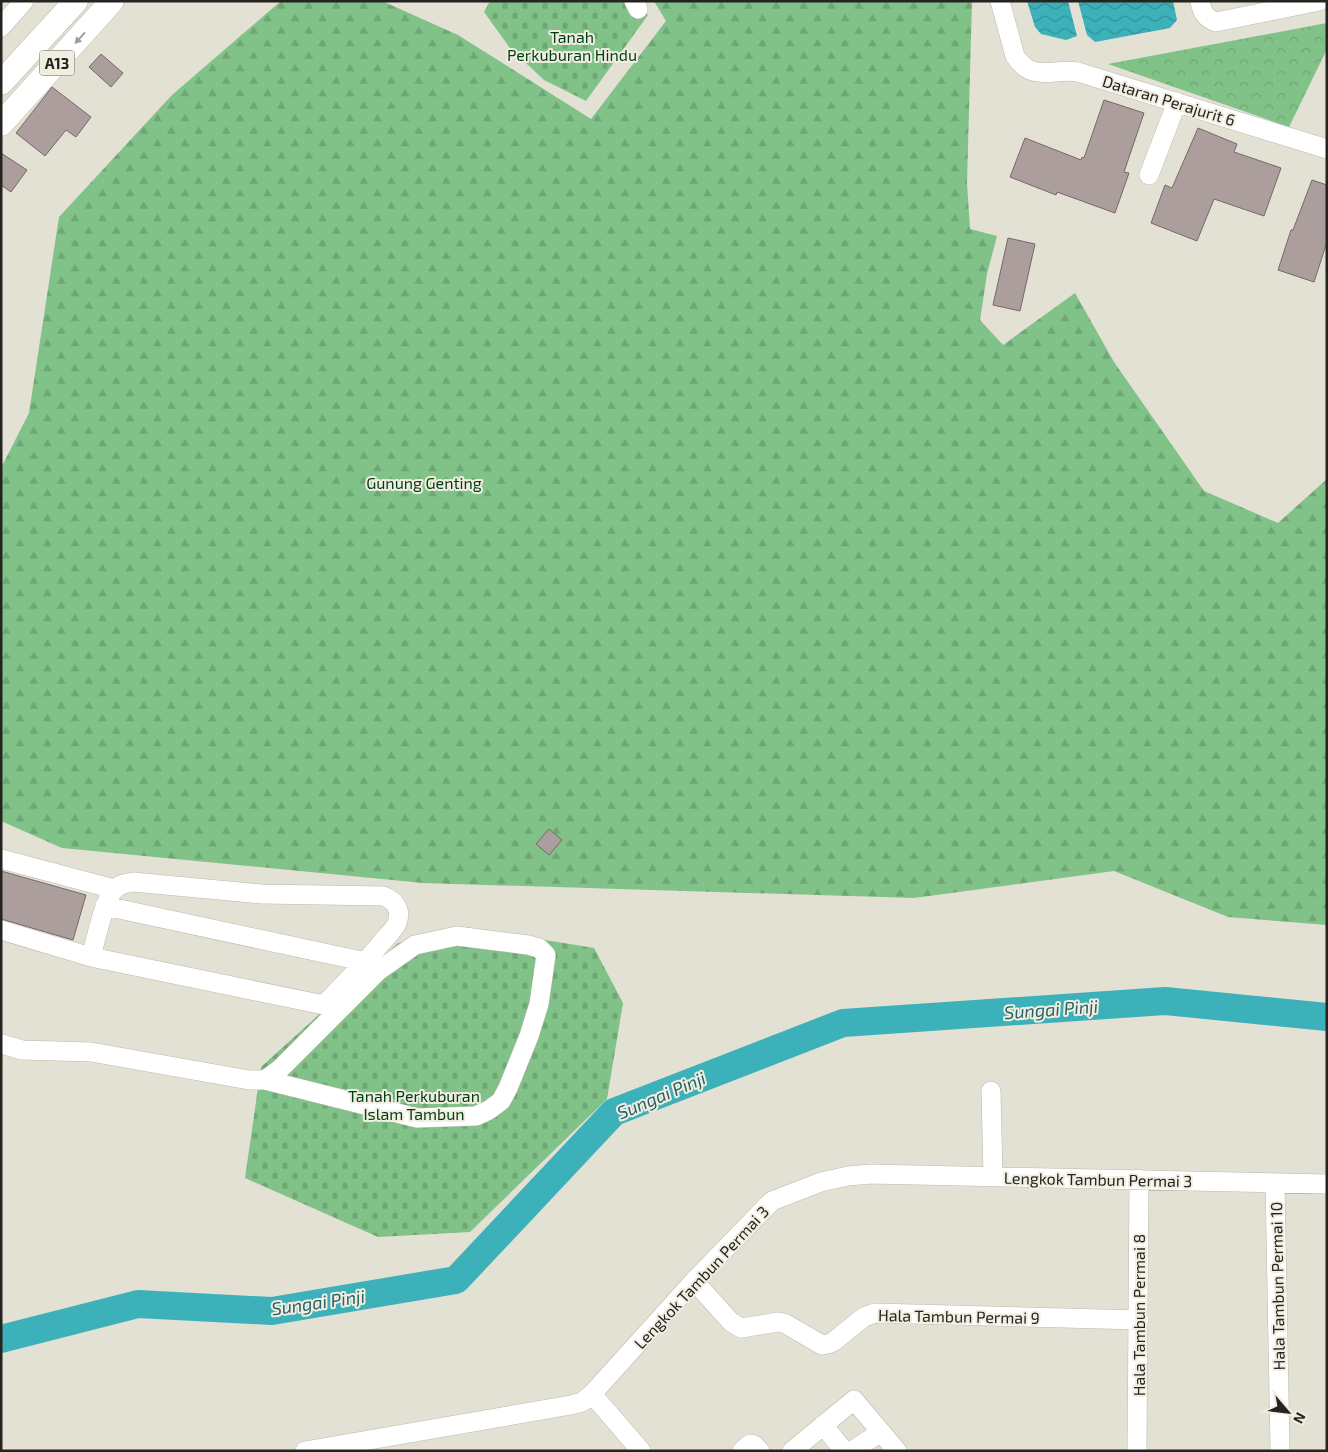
<svg xmlns="http://www.w3.org/2000/svg" width="1328" height="1452" viewBox="0 0 1328 1452" font-family="'Exo 2',sans-serif">
<defs>
<pattern id="forest-firs" width="22" height="20" patternUnits="userSpaceOnUse" patternTransform="scale(1.25)"><rect width="22" height="20" fill="#80c288"/><path d="M5 1l3.5 6h-7zM16 11l3.5 6h-7z" fill="#6ea675"/></pattern>
<pattern id="cemetery-stones" width="16" height="16" patternUnits="userSpaceOnUse" patternTransform="scale(1.25)"><rect width="16" height="16" fill="#80c288"/><path d="M2 7V4a2 2 0 0 1 4 0v3zM10 15v-3a2 2 0 0 1 4 0v3z" fill="#6ea675"/></pattern>
<pattern id="park-crowns" width="20" height="18" patternUnits="userSpaceOnUse" patternTransform="scale(1.25)"><rect width="20" height="18" fill="#80c288"/><path d="M2 6a3 3 0 1 1 6 0M12 15a3 3 0 1 1 6 0" fill="none" stroke="#6ea675"/></pattern>
<pattern id="water-waves" width="16" height="10" patternUnits="userSpaceOnUse" patternTransform="scale(1.25)"><rect width="16" height="10" fill="#3db1b9"/><path d="M0 5q4-4 8 0t8 0" fill="none" stroke="#339096"/></pattern>
</defs>
<rect width="100%" height="100%" fill="#e3e0d4"/>
<!-- forest -->
<path fill="url(#forest-firs)" d="M281,1h101l76,34 133,84 75,-98 -12,-20h318l-5,182 3,46 27,7 -10,38 -7,46 23,25 72,-52 39,69 90,129 74,32 49,-44v446l-99,-8 -114,-46 -200,27 -491,-15 -361,-35 -61,-27v-353l28,-55 30,-196 113,-122z"/>
<!-- cemetery -->
<path fill="url(#cemetery-stones)" d="M490,1h147l11,14 -62,86 -42,-21 -34,-32 -26,-36z
M465,927l129,21 29,55 -16,96 -137,133 -92,5 -133,-59 16,-111 137,-124z"/>
<!-- park -->
<path fill="url(#park-crowns)" d="M1327,23v26l-38,78 -181,-63z"/>
<!-- water -->
<path fill="url(#water-waves)" d="M1027,1h41l9,35 -11,4 -25,-6 -6,-7z
M1078,1h95l4,19 -7,8 -75,14 -8,-7z"/>
<g fill="none" stroke-linecap="round" stroke-linejoin="round">
<!-- river -->
<path stroke="#3db1b9" stroke-width="28" d="M1,1339l137,-35 134,7 184,-31 158,-168 229,-89 322,-22 162,16"/>
</g>
<!-- building -->
<path fill="#ac9e9c" stroke="#756866" d="M101,54l22,19 -12,14 -22,-20z
M52,87l39,30 -15,20 -10,-7 -21,26 -29,-23z
M1104,100l40,13 -20,59 5,1 -14,40 -58,-21 -1,3 -46,-18 15,-39 56,22 1,-3 2,1z
M1198,128l39,16 -3,8 47,16 -17,48 -50,-17 -17,42 -46,-18 14,-38 7,3z
M1,153l26,17 -16,22 -10,-7z
M1312,180l15,5v57l-13,40 -36,-12 13,-40h2z
M1008,238l27,6 -15,67 -27,-6z
M549,829l13,11 -13,15 -13,-11z
M1,871l85,24 -13,45 -72,-21z"/>
<g fill="none" stroke-linecap="round" stroke-linejoin="round">
<!-- minor casing -->
<g stroke="#bcb9ad" stroke-width="20">
<path id="minor" d="M634,1l4,8
M1000,1l15,55c17,27 38,12 63,16l249,77
M1200,1c2,11 5,17 16,21l103,-21
M1,27l23,-26
M1149,175l28,-73
M1,859l113,30
M105,906l261,56
M1,930l90,27 233,48c20,-21 40,-41 58,-63 5,-6 12,-12 15,-19 5,-13 -2,-23 -14,-27l-121,-2 -129,-12c-6,1 -13,2 -18,7 -12,12 -19,51 -24,68
M1,1044l21,6 69,2 158,28h16l15,-11 98,-98 37,-26 42,-9 71,9 11,3 7,7 -7,49 -10,32 -21,52 -7,13 -12,9 -13,6 -59,2 -152,-38
M991,1091l2,85
M1275,1183l5,265
M694,1281l37,41 10,6 37,-6 6,1 38,22 6,-1 5,-2 31,-25 11,-4 264,7
M592,1394l49,57
M823,1425l21,26
M305,1451l266,-46 11,-3 10,-8 102,-113 78,-80 49,-19 27,-6 23,-2 456,10
M742,1451l8,-7 4,1 6,6
M792,1451l62,-51 43,51
M852,1451l29,-19
M1137,1451l2,-272"/>
</g>
<!-- major casing -->
<g stroke="#bcb9ad" stroke-width="25">
<path id="major" d="M1,83l75,-82
M1,124l111,-123"/>
</g>
<!-- minor -->
<use href="#minor" stroke="#fff" stroke-width="19"/>
<!-- major -->
<use href="#major" stroke="#fff" stroke-width="24"/>
</g>
<!-- one-way arrows -->
<defs><path id="oneway-solid" d="M-6-.8H1V-3.2L6.5 0L1 3.2V.8H-6Z" transform="scale(1.25)"/></defs>
<use fill="#9c9c9a" href="#oneway-solid" transform="translate(80 38) rotate(132)"/>
<g text-anchor="middle" dominant-baseline="central" stroke-width="4" stroke-linejoin="round" paint-order="stroke">
<!-- shield labels -->
<rect fill="#f0ede1" stroke="#616059" stroke-width="1" x="39.5" y="50.5" width="35" height="25" rx="4"/>
<g font-size="15" font-weight="bold" fill="#24231f">
<text x="57" y="63">A13</text>
</g>
<!-- park labels -->
<g font-size="16" fill="#003d10" stroke="#f0ede1">
<text x="572" y="36">Tanah<tspan x="572" dy="18">Perkuburan Hindu</tspan></text>
<text x="424" y="482">Gunung Genting</text>
<text x="414" y="1095">Tanah Perkuburan<tspan x="414" dy="18">Islam Tambun</tspan></text>
</g>
<!-- street labels -->
<g font-size="16" fill="#24231f" stroke="#f0ede1">
<text transform="translate(1169 100) rotate(17)">Dataran Perajurit 6</text>
<text transform="translate(1098 1179) rotate(1)">Lengkok Tambun Permai 3</text>
<text transform="translate(701 1277) rotate(-47)">Lengkok Tambun Permai 3</text>
<text transform="translate(1277 1286) rotate(-91)">Hala Tambun Permai 10</text>
<text transform="translate(1138 1315) rotate(-90)">Hala Tambun Permai 8</text>
<text transform="translate(959 1316) rotate(1)">Hala Tambun Permai 9</text>
</g>
<!-- water labels -->
<g font-size="18" font-style="italic" fill="#246266" stroke="#f0ede1">
<text transform="translate(1051 1009) rotate(-4)">Sungai Pinji</text>
<text transform="translate(661 1095) rotate(-23)">Sungai Pinji</text>
<text transform="translate(318 1302) rotate(-8)">Sungai Pinji</text>
</g>
</g>
<!-- border -->
<rect width="1328" height="1452" fill="none" stroke="#24231f" stroke-width="5"/>
<!-- north arrow -->
<g transform="translate(1288 1412) rotate(118)" stroke="#f0ede1" stroke-width="4" paint-order="stroke">
<path d="M0-4L9 19L0 12L-9 19Z" fill="#24231f"/>
<text y="-8" font-size="14" font-weight="bold" text-anchor="middle" fill="#24231f">N</text>
</g>
</svg>
